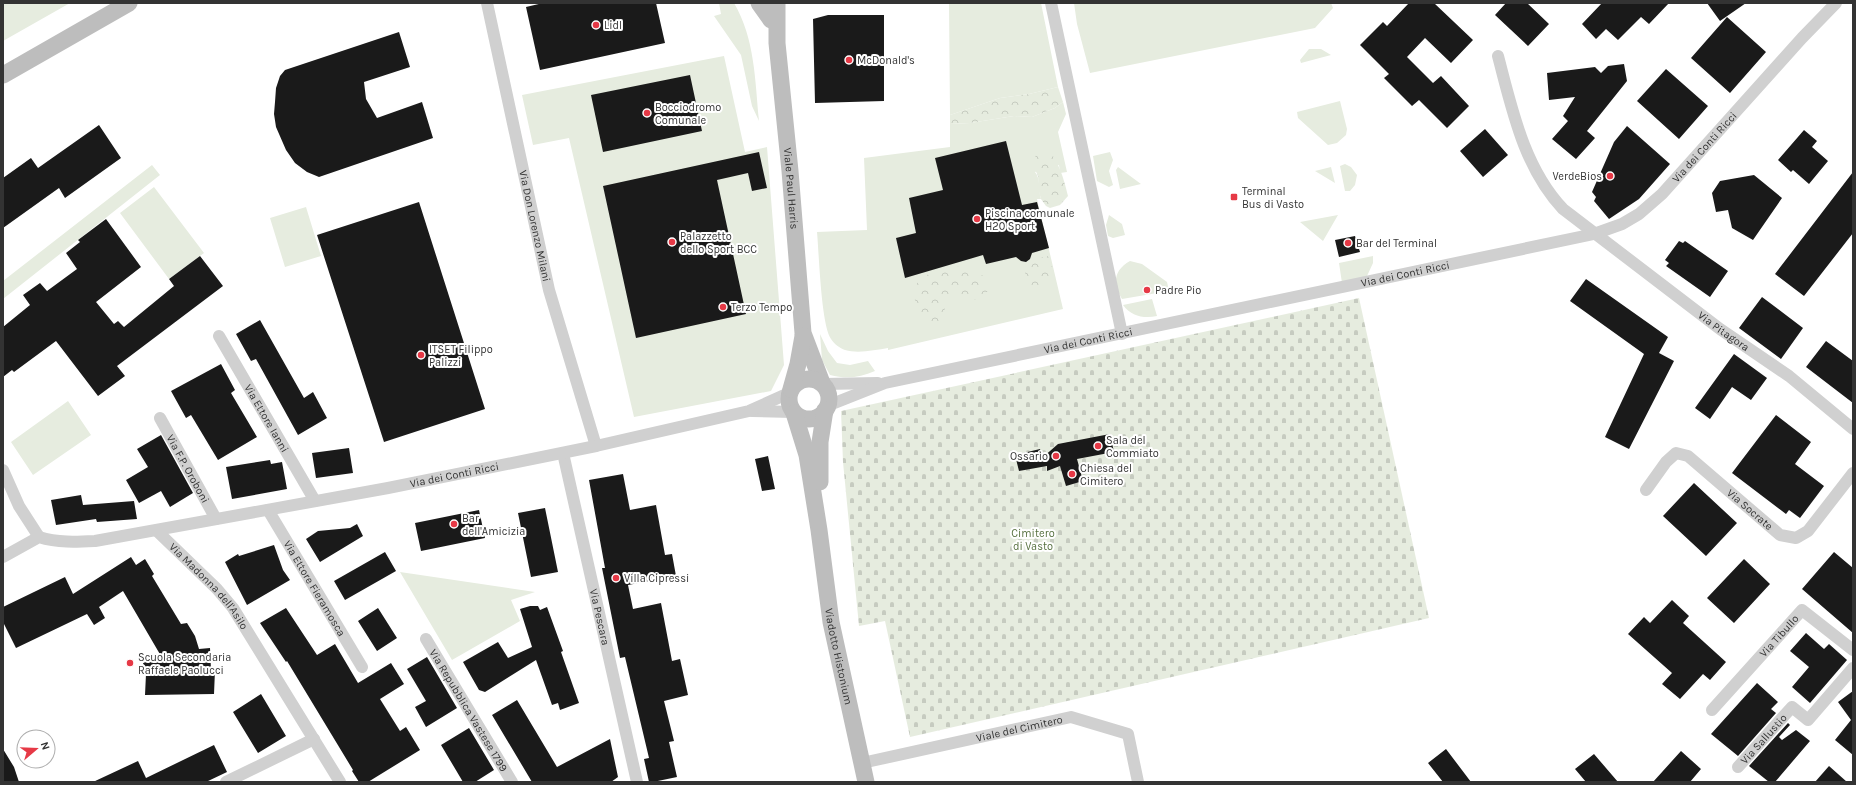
<svg xmlns="http://www.w3.org/2000/svg" width="1856" height="785" viewBox="0 0 1856 785" font-family="Karla,sans-serif">
<defs>
<pattern id="forest-crowns" width="20" height="18" patternUnits="userSpaceOnUse"><rect width="20" height="18" fill="#e6ecdf"/><path d="M2 6a3 3 0 1 1 6 0M12 15a3 3 0 1 1 6 0" fill="none" stroke="#c6cbc0"/></pattern>
<pattern id="cemetery-stones" width="16" height="16" patternUnits="userSpaceOnUse"><rect width="16" height="16" fill="#e6ecdf"/><path d="M2 7V4a2 2 0 0 1 4 0v3zM10 15v-3a2 2 0 0 1 4 0v3z" fill="#c6cbc0"/></pattern>
</defs>
<rect width="100%" height="100%" fill="#fff"/>
<!-- green -->
<path fill="#e6ecdf" d="M3,3h67l-67,38z
M719,3h15c21,36 21,77 25,118l-7,-15 -11,-51 -27,-39 7,-2z
M949,3h92l17,84 -29,7 -29,4 -50,17z
M1074,3h257l2,5 -18,20 -225,45 -13,-49z
M1309,49h12l10,6 -30,8 -1,-3z
M724,56l21,96 22,-5 17,218 -13,26 -137,26 -65,-279 -36,7 -11,-50z
M1340,101l7,28 -1,6 -9,8 -9,2 -30,-27 -1,-6z
M1063,102l3,12 -8,18 9,40 -7,1 -1,-8 -24,7c6,7 3,18 6,27h-4l26,110 -175,41v-2c-13,2 -30,6 -43,2 -5,-2 -11,-6 -14,-11 -10,-14 -12,-86 -14,-107l50,-2 -3,-72 86,-11v-23l20,-1 44,-7 18,1 23,-9z
M1110,152l3,8 -4,11 4,14 -4,2 -12,-6 -4,-25z
M1345,164l6,3 6,8 -2,10 -5,6h-5l-5,-25z
M152,165l8,10 -157,124v-18z
M1118,167l23,17 -21,5 -4,-19z
M1331,167l4,16 -20,-12z
M154,187l50,66 -35,26 -49,-66z
M306,207l15,49 -36,11 -15,-49z
M1109,215l13,9 3,11 -12,3 -5,-2 -2,-11z
M1338,215l-15,26 -23,-19z
M1373,256v7l-6,13 -25,7 -3,-20z
M1130,261l12,3 25,18 2,9 -47,8c-10,-16 -8,-29 8,-38z
M1152,299l5,17c-13,3 -26,0 -34,-11z
M820,334l8,17 9,12 13,2 18,-4 7,10c-16,7 -29,8 -45,4l-8,-15z
M68,401l23,34 -58,40 -22,-33z
M400,572l135,20 -24,8 9,21 -68,39z"/>
<!-- forest -->
<path fill="url(#forest-crowns)" d="M1058,87l5,15 -8,6 -23,9 -18,-1 -44,7 -20,1v-9l50,-17 29,-4z
M1045,149c12,5 20,33 23,47l-8,9 -10,3 -4,-2 -5,-7 -2,-7 -1,-16 -6,-13 5,-10z
M1049,256c1,5 5,13 4,18 -1,16 -27,19 -28,-2 6,-10 13,-15 24,-16z
M962,266l20,9 9,8c-2,8 -8,19 -19,16 -6,-1 -12,-6 -18,-8l-10,6 2,8 -4,14 -8,6 -9,-1c-2,-7 -7,-13 -9,-20 -10,-31 25,-34 46,-38z"/>
<!-- cemetery -->
<path fill="url(#cemetery-stones)" d="M1359,298l70,320 -519,119 -25,-116 -26,5 -16,-164 -2,-51z"/>
<!-- building -->
<path fill="#1a1a1a" d="M543,3h113l9,40 -125,27 -14,-63z
M1409,3h25l39,37 -22,23 -26,-25 -18,19 26,26 8,-7 28,30 -22,22 -28,-28 -7,6 -28,-28 5,-4 -29,-29 23,-23 4,4z
M1506,3h21l22,21 -21,22 -33,-31z
M1602,3h67l-20,21 -8,-7 -23,23 -12,-11 -10,10 -14,-15z
M1707,3h39l-26,18z
M828,15h56v86l-69,2 -2,-84z
M1727,17l39,35 -36,41 -39,-35z
M399,32l11,35 -46,15 2,17 11,19 45,-16 11,36 -114,39 -12,-5 -12,-9 -9,-13 -10,-23 -2,-13 1,-12 1,-14 4,-12 5,-6z
M1624,64l3,17 -40,50 8,7 -19,21 -24,-20 16,-18 -5,-5 12,-19 -26,3 -2,-27 48,-6 6,6 7,-7z
M1666,69l42,37 -29,33 -42,-38z
M690,75l12,56 -99,21 -12,-57z
M99,125l22,33 -56,40 -6,-10 -56,40v-50l28,-20 7,10z
M1627,126l43,38 -31,35 -30,20 -15,-18 2,-4 -4,-5 22,-50z
M1485,129l23,26 -25,22 -23,-26z
M1804,130l13,11 -5,6 16,14 -19,23 -16,-14 -2,2 -13,-12z
M1006,141l16,64 15,-3 12,46 -17,5 -2,6 -4,3 -5,-1 -5,-4 -30,7 -3,-9 -78,23 -9,-40 20,-5 -7,-35 34,-8 -8,-32z
M759,152l8,36 -15,3 -4,-18 -31,7 29,134 -110,24 -33,-152z
M1853,172v61l-49,63 -29,-22z
M1754,175l28,23 -29,42 -21,-12 -4,-18 -12,2 -4,-19 8,-12z
M419,202l66,207 -101,33 -67,-207z
M106,219l35,48 -45,35 18,22 4,-3 6,6 50,-41 -5,-7 31,-23 23,30 -106,80 8,10 -27,20 -42,-55 -42,31 -2,-2 -9,7v-50l27,-22 -7,-10 17,-12 7,8 30,-22 -11,-16 14,-11 -2,-2z
M1355,236l5,16 -21,5 -4,-17z
M1679,241l4,2 2,-2 43,30 -18,26 -44,-31 3,-3 -4,-3z
M1586,279l82,58 -9,16 15,8 -45,88 -24,-12 39,-83 -74,-53z
M1762,297l41,31 -22,31 -42,-31z
M260,320l44,78 9,-6 14,26 -29,17 -42,-76 -5,2 -15,-27z
M1826,341l27,20v42l-47,-36z
M1734,354l33,24 -16,22 -19,-13 -22,32 -15,-11z
M221,364l14,26 -4,3 26,44 -39,23 -27,-45 -5,3 -15,-27z
M1776,415l35,27 -16,22 29,22 -24,32 -11,-8 -3,4 -54,-41z
M1110,434l4,18 -37,7 6,22 -17,5 -6,-20 -13,5v-5l-28,5 -4,-16 25,-6 2,9 16,-14z
M161,435l32,58 -23,14 -9,-16 -22,12 -13,-23 22,-13 -11,-18z
M349,448l4,25 -37,5 -4,-25z
M768,456l7,33 -13,2 -7,-32z
M270,460l1,4 11,-2 5,27 -55,10 -6,-32z
M623,474l7,36 26,-5 9,50 7,-1 4,22 -48,9 5,24 28,-6 11,58 8,-2 8,36 -24,6 10,40 -5,1 8,35 -24,5h-4l-5,-23 5,-1 -24,-101 -5,1 -18,-90h3l-16,-88z
M1694,483l43,40 -31,33 -43,-40z
M81,495l2,10 51,-4 3,18 -40,3 -1,-3 -40,6 -5,-25z
M545,508l13,64 -27,5 -13,-64z
M479,510l6,28 -64,13 -6,-28z
M357,524l6,12 -43,26 -14,-23 12,-8 32,-3z
M274,545l9,25 7,10 -43,25 -22,-43 13,-8 1,2z
M385,552l11,19 -51,29 -11,-19z
M1834,552l19,16v65l-51,-44z
M131,557l5,8 9,-6 9,15 -2,2 29,48 6,-1 8,13 4,13 11,-1 1,22h4l-1,24 -69,1 1,-21 -3,-11 18,-7 -38,-65 -24,16 6,11 -11,7 -7,-11 -71,34 -13,-26v-15l62,-30 8,17z
M1744,559l26,25 -36,39 -27,-25z
M1672,600l17,16 -6,7 43,39 -16,18 -7,-6 -23,25 -18,-15 10,-11 -44,-39 16,-17 6,6z
M530,606h8l2,4 7,-3 16,44 -2,1 18,51 -19,7 -2,-7 -6,2 -16,-45 -51,32 -6,-2 -16,-28 35,-20 10,16 24,-11 -12,-38z
M286,608l31,47 18,-11 23,39 33,-20 13,21 -24,15 20,32 6,-4 14,23 -52,32h-9l-7,-11 1,-1 -66,-109 -1,1 -26,-39z
M378,608l19,30 -20,13 -19,-30z
M1806,633l18,16 5,-5 18,16 -37,43 -18,-16 17,-20 -19,-16z
M427,657l30,51 -31,19 -11,-20 11,-6 -19,-32z
M1757,683l21,19 -7,7 5,4 -38,43 -27,-22z
M1853,691v64l-18,-15 16,-20 -13,-18z
M261,694l25,42 -28,17 -25,-41z
M517,700l40,67 53,-28 8,38 -7,5h-79l-40,-67z
M1788,723l2,2 -11,12 3,3 14,-10 14,11 -35,41h-6l-20,-16z
M469,728l25,42 -19,12h-12l-22,-37z
M214,745l13,27 -21,10h-113l45,-21 8,17z
M3,749l11,18 5,15h-16z
M1446,749l25,33h-28l-15,-19z
M1681,751l20,18 -11,13h-37z
M1594,754l24,28h-32l-11,-13z
M1829,766l18,16h-32z"/>
<g fill="none" stroke-linecap="round" stroke-linejoin="round">
<!-- minor -->
<g stroke="#d0d0d0" stroke-width="12">
<path id="s1" d="M487,3l62,287 47,156"/>
<path d="M1051,3l71,331"/>
<path id="s2" d="M1498,56c14,53 26,112 65,153l157,120 69,47 64,53"/>
<path id="s3" d="M219,336l96,165"/>
<path d="M823,384l55,-1"/>
<path id="s4" d="M827,406l58,-23 709,-149 28,-10 17,-10 23,-20 140,-156 34,-35"/>
<path d="M752,411l41,1"/>
<path id="s5" d="M160,418l56,101"/>
<path id="s6" d="M563,453l74,329"/>
<path d="M3,470l16,36 20,31"/>
<path id="s7" d="M1646,490l20,-28 10,-9 12,3 92,79 16,3 12,-7 45,-58"/>
<path id="s8" d="M268,510l94,157"/>
<path id="s9" d="M157,531l60,58 16,19 107,174"/>
<path id="s10" d="M3,557l36,-20c19,6 37,5 56,4l293,-53 208,-42 153,-35 40,-18"/>
<path id="s11" d="M426,639l86,143"/>
<path id="s12" d="M1712,710l90,-100 51,40"/>
<path id="s13" d="M862,763l209,-46 57,17 10,48"/>
<path id="s14" d="M1738,767l54,-60 16,13 45,-52"/>
<path d="M226,782l88,-43"/>
</g>
<!-- secondary -->
<g stroke="#bdbdbd" stroke-width="17">
<path d="M759,3l12,17"/>
<path id="s15" d="M777,3v40l13,128 13,162 19,50"/>
<path d="M3,75l126,-72"/>
<circle cx="809" cy="399" r="20"/>
<path d="M791,389l7,-25 5,-28"/>
<path id="s16" d="M794,413l13,42 12,75 12,92 35,160"/>
<path d="M820,482v-40l5,-32"/>
</g>
</g>
<!-- markers -->
<g fill="#e63946" stroke="#fff" stroke-width="1.5">
<circle cx="596" cy="25" r="4"/>
<circle cx="849" cy="60" r="4"/>
<circle cx="647" cy="113" r="4"/>
<circle cx="1610" cy="176" r="4"/>
<rect x="1230" y="193" width="8" height="8" rx="2"/>
<circle cx="977" cy="219" r="4"/>
<circle cx="672" cy="242" r="4"/>
<circle cx="1348" cy="243" r="4"/>
<circle cx="1147" cy="290" r="4"/>
<circle cx="723" cy="307" r="4"/>
<circle cx="421" cy="355" r="4"/>
<circle cx="1098" cy="446" r="4"/>
<circle cx="1056" cy="456" r="4"/>
<circle cx="1072" cy="474" r="4"/>
<circle cx="454" cy="524" r="4"/>
<circle cx="616" cy="578" r="4"/>
<circle cx="130" cy="663" r="4"/>
</g>
<g text-anchor="middle" dominant-baseline="central" stroke-width="4" stroke-linejoin="round" paint-order="stroke">
<!-- poi labels -->
<g font-size="11" fill="#333" stroke="#fff" text-anchor="start">
<text x="604" y="25">Lidl</text>
<text x="857" y="60">McDonald's</text>
<text x="655" y="107">Bocciodromo<tspan x="655" dy="13">Comunale</tspan></text>
<text x="1602" y="176" text-anchor="end">VerdeBios</text>
<text x="1242" y="191">Terminal<tspan x="1242" dy="13">Bus di Vasto</tspan></text>
<text x="985" y="213">Piscina comunale<tspan x="985" dy="13">H20 Sport</tspan></text>
<text x="680" y="236">Palazzetto<tspan x="680" dy="13">dello Sport BCC</tspan></text>
<text x="1356" y="243">Bar del Terminal</text>
<text x="1155" y="290">Padre Pio</text>
<text x="731" y="307">Terzo Tempo</text>
<text x="429" y="349">ITSET Filippo<tspan x="429" dy="13">Palizzi</tspan></text>
<text x="1106" y="440">Sala del<tspan x="1106" dy="13">Commiato</tspan></text>
<text x="1048" y="456" text-anchor="end">Ossario</text>
<text x="1080" y="468">Chiesa del<tspan x="1080" dy="13">Cimitero</tspan></text>
<text x="462" y="518">Bar<tspan x="462" dy="13">dell'Amicizia</tspan></text>
<text x="624" y="578">Villa Cipressi</text>
<text x="138" y="657">Scuola Secondaria<tspan x="138" dy="13">Raffaele Paolucci</tspan></text>
</g>
<!-- street labels -->
<g font-size="11" fill="#333" stroke="#fff">
<text stroke="none"><textPath href="#s4" startOffset="930">Via dei Conti Ricci</textPath></text>
<text stroke="none"><textPath href="#s15" startOffset="186">Viale Paul Harris</textPath></text>
<text stroke="none"><textPath href="#s1" startOffset="228">Via Don Lorenzo Milani</textPath></text>
<text stroke="none"><textPath href="#s4" startOffset="594">Via dei Conti Ricci</textPath></text>
<text stroke="none"><textPath href="#s2" startOffset="370">Via Pitagora</textPath></text>
<text stroke="none"><textPath href="#s4" startOffset="270">Via dei Conti Ricci</textPath></text>
<text stroke="none"><textPath href="#s3" startOffset="95">Via Ettore Ianni</textPath></text>
<text stroke="none"><textPath href="#s5" startOffset="58">Via F.P. Oroboni</textPath></text>
<text stroke="none"><textPath href="#s10" startOffset="463">Via dei Conti Ricci</textPath></text>
<text stroke="none"><textPath href="#s7" startOffset="142">Via Socrate</textPath></text>
<text stroke="none"><textPath href="#s9" startOffset="76">Via Madonna dell'Asilo</textPath></text>
<text stroke="none"><textPath href="#s8" startOffset="91">Via Ettore Fieramosca</textPath></text>
<text stroke="none"><textPath href="#s6" startOffset="168">Via Pescara</textPath></text>
<text stroke="none"><textPath href="#s12" startOffset="100">Via Tibullo</textPath></text>
<text stroke="none"><textPath href="#s16" startOffset="248">Viadotto Histonium</textPath></text>
<text stroke="none"><textPath href="#s11" startOffset="83">Via Repubblica Vastese 1799</textPath></text>
<text stroke="none"><textPath href="#s13" startOffset="161">Viale del Cimitero</textPath></text>
<text stroke="none"><textPath href="#s14" startOffset="38">Via Sallustio</textPath></text>
</g>
<!-- park labels -->
<g font-size="11" fill="#56703f" stroke="#fff">
<text x="1033" y="533">Cimitero<tspan x="1033" dy="13">di Vasto</tspan></text>
</g>
</g>
<!-- border -->
<rect width="1856" height="785" fill="none" stroke="#333333" stroke-width="8"/>
<!-- north arrow -->
<g transform="translate(36 749) rotate(71)"><circle r="19" fill="#ffffff" stroke="#adadad"/>
<path d="M0-3L7 15L0 10L-7 15Z" fill="#e63946"/>
<text y="-6" font-size="11" font-weight="bold" text-anchor="middle" fill="#333333">N</text>
</g>
</svg>
